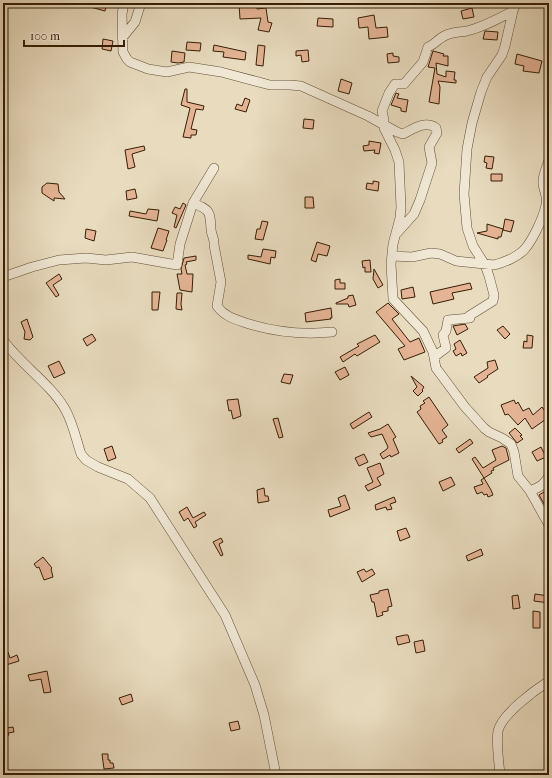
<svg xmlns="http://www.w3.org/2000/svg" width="552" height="778" viewBox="0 0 552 778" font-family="'IM FELL French Canon',serif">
<rect width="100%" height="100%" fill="#e8dbbe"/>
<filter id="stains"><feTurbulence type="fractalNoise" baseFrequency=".005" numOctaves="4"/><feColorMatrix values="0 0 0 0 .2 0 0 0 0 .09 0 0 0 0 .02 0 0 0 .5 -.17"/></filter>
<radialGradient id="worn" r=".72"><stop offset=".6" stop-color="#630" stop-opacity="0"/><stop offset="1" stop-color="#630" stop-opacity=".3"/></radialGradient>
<!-- building -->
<path fill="#e4b495" stroke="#361e05" d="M83,3h24l-2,8 -22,-6z
M239,4h18v5l9,-1 2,14 4,1 -3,9 -11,-2 3,-12 -21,1z
M472,8l2,9 -11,2 -2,-8z
M374,15l2,13 11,-1 1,10 -19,2 -1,-12 -9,1 -1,-10z
M318,18l15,1v8l-16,-1z
M485,31l13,1 -1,8 -14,-1z
M103,39l10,2 -2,10 -9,-2z
M187,42l14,1 -1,8 -14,-1z
M214,45l32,7 -1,8 -22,-3 1,-5 -11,-1z
M258,45l7,1 -2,20 -7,-1z
M308,50l1,11 -7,1 -1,-7 -5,1v-5z
M172,51l13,2 -1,9 -6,1 -7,-1z
M433,51l11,3 -1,2h5v10l-12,-3 1,11 9,3v-6l9,1 -1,8h2v3l-18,-2 2,6 -1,17 -10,-2 6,-34 -7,-1z
M393,53v3l6,1v5l-11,1 -1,-9z
M517,54l25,7 -3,12 -16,-2 1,-5 -9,-2z
M341,79l11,4 -3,11 -11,-3z
M185,89h2v13l17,4 -1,4 -7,-1 -5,20 6,1 -1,5h-5v3l-8,-1 7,-29 -9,-3z
M396,93l3,1 -2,4 11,2 -2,12 -5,-1v-3l-10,-3z
M245,98l5,2 -4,12 -11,-3 2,-5 5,2z
M304,119l10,1 -1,9 -10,-1z
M369,141l12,2 -2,11 -5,-1 1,-3 -11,1 -1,-5 6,-1z
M144,146l1,4 -13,4 3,13 -7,2 -3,-19z
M485,156l9,1 -2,12 -6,-1 1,-5 -3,-1z
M491,174h11v7h-11z
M373,181l6,1 -1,9 -12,-2 1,-6 6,1z
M47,183l11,1 1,8 6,7 -11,-1v3l-12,-8v-6z
M135,189l2,9 -10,2 -1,-9z
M305,197h8l1,11h-9z
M183,203l3,2 -10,23 -2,-1 3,-12 -5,-2 3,-6 5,2z
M148,209l11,1 -2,11 -28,-5 1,-5 16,3z
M505,219l9,2 -3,11 -8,-2z
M262,221l6,1 -5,18 -8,-1 2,-10h3z
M487,224l16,5 -2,8h-3v2l-21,-6 10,-2z
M158,228l11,3 -3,9h1l-4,11 -12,-3z
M86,229l10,2 -2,10 -9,-3z
M317,242l13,4 -3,10 -9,-2 -2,8 -5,-2z
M263,249l13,2 -1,7 -4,-1 -1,7 -22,-5v-4l13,2z
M196,256v4l-10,2 1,2 -2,1 2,9h6l-1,18 -12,-2 -3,-16h5l-1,-5 3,-11z
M370,260l1,12h-6v-5l-2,1 -1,-7z
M374,269l9,16 -5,3 -5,-9z
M59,274l3,5 -9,6 6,10 -3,2 -10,-14z
M340,279v4h5v6h-10v-9z
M470,283l2,6 -20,4 2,6 -21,5 -3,-12z
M413,287l2,10 -13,2 -1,-9z
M152,292h8l-2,18h-6z
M177,293h5l-1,11 1,6 -6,-1z
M353,295l3,10 -7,2 -1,-3h-12v-1l12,-5v-2z
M388,303l11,11 -7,5 18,23 9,-4 6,14 -21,8 -6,-11 7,-3 -29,-34z
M331,308l1,10h-2l1,1 -25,3 -1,-9z
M27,319l6,18 -3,3 -6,-1 1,-7 -4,-10z
M465,324l3,5 -11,6 -4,-9z
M503,326l7,8 -5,5 -8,-9z
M92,334l4,6 -9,6 -4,-7z
M375,335l5,7 -23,14 -2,-2 -12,8 -3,-5 19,-11 -2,-2z
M527,335l6,1 -1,12h-9l1,-7 3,1z
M460,340l7,13 -5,3 -1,-3 -5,3 -3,-5 3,-2 -2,-5z
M495,360l3,9 -11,7 1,1 -9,6 -5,-6 14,-9 -1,-6z
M59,361l6,12 -11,5 -6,-12z
M345,367l4,8 -9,5 -5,-8z
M284,374l9,1 -3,9 -9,-2z
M411,376l13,11 -2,3 1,1 -5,5 -5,-5 4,-4z
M429,397l19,28 -6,5 5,7 -5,3 1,2 -4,2 -22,-32 4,-3 -1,-3 5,-3 -2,-2z
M238,399l3,17 -8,3 -2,-9 -2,1 -2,-11z
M514,400l2,4 2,-2 5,9 6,-3 4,7 9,-8 7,10 -17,12 -7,-11 -7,7 -10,-11 -3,1 -4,-10z
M369,412l3,5 -19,12 -3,-5z
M278,418l5,19 -4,1 -6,-19z
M388,424l8,13 -3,2 6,14 -8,4 -1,-2 -7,4 -3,-5 7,-5 1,-2 -6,-13 -11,3 -3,-4 12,-4z
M515,428l7,7 -2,1 3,3 -6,4 -8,-10z
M470,439l3,4 -14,10 -3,-4z
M112,446l4,12 -8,3 -4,-12z
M502,446l4,2 3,12 -16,8 1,2 -3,1 1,2 -8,5 -12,-19 3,-2 8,11 13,-8 -4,-10z
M541,447l5,10 -9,4 -5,-9z
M364,454l4,8 -9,4 -4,-8z
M380,463l4,11 -7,4 4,7 -13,6 -3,-5 8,-4 -6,-14z
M451,477l4,8 -12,6 -4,-9z
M484,478l7,12 2,5 -5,2 -1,-3 -3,1 -2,-3 -5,2 -3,-7 9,-3 -2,-4z
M264,488l1,8h3l1,5 -11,2 -1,-13z
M549,489v21l-1,1 -9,-16z
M345,495l5,14 -20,8 -2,-7 13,-4 -3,-8z
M394,497l2,5 -6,2 2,5 -5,1 -1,-3 -10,3 -1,-5z
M187,507l6,11 11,-6 2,3 -11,7 2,4 -3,2 -6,-10 -4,3 -5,-9z
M406,528l4,9 -10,4 -3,-10z
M221,538l2,4 -4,2 4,11 -2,1 -8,-14z
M481,549l2,6 -15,6 -2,-5z
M43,557l9,11 -1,1 2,8 -9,3 -5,-13 -2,1 -3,-4z
M364,569l2,3 6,-3 3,5 -13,8 -5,-10z
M388,589l4,17 -4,1v4l-6,1 1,3 -6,2 -3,-15h-2l-2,-7 9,-2v-2z
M535,594l14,2v7l-15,-2z
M518,595l2,13 -7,1 -1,-13z
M533,611l7,1v16h-7z
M405,635h3l2,7 -12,3 -2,-8z
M423,640l2,11 -9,2 -2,-11z
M8,652l2,6 7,-3 2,6 -13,4 -3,-12z
M47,671l4,21 -7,1 -3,-14 -11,2 -2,-6z
M131,694l2,7 -11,4 -3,-7z
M3,719h3l1,9 6,-1 1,5 -6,1 1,2 -6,1z
M238,721l2,8 -9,2 -2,-8z
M102,754h6v6h2v3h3l1,5 -10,1z"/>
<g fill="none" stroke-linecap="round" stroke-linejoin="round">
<!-- minor casing -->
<g stroke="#624d33" stroke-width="10">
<path id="minor" d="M124,3l-2,11 1,38 4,7 3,3 18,7 19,3 22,-5 32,5 49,13h20l11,1 67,30 29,16 6,2c10,-5 22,-14 33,-6l1,5 -8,14 3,16 -12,37 -6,14 -17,19
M516,3l-3,8c-15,8 -30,16 -46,20 -6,1 -12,1 -18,3 -9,2 -13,10 -21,13l-5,15 -19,22h-9l-6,9 -7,18 2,9v8l11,22 4,12 2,45 -1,11 -7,26 -2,20 2,35 30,32 10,21 3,16 29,39 19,21 5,4 13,6 9,6 3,8 4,24 12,15 19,34
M122,38l13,-16 6,-19
M193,203c17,7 17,8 18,26 0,6 4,10 3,16l7,37 -4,24c7,10 17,13 29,17 28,9 57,12 86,9
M392,256l20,1 19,-4 9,1 16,7 38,4c9,-2 23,-8 30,-15 9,-10 19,-32 22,-45 2,-8 -2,-14 -3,-21 -1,-8 4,-17 6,-24
M3,277l29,-10 27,-7 27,-2 20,2 26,-3 45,8 3,-21 13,-41 21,-35
M3,340c18,25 47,43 62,69 8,14 11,30 16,45l5,6 12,7 30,12 22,19 75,117 30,70 9,30 12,60
M434,357l12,-9 -3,-13 3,-4 2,-11 22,-2 -1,-2 24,-15 1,-6 -5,-19 -4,-11 -12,-19 -6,-18 -3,-34 3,-45 5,-26 9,-31 6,-15 15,-22 3,-9 8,-35
M530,491c10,-4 14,-6 19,-15
M500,775c-1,-13 -4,-32 -2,-44 4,-17 37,-41 51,-50"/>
</g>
<!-- minor -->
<use href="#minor" stroke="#f0e8d5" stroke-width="9"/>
</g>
<!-- margin -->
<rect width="552" height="778" fill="none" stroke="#e8dbbe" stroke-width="16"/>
<rect x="4" y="4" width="544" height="770" fill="none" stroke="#361e05" stroke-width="2"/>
<rect x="8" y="8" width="536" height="762" fill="none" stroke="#361e05"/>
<!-- scale -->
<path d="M24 40v6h100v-6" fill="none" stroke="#361e05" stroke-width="2"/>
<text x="30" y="40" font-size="12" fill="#361e05" stroke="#f0e8d5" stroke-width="3" paint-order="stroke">100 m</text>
<rect width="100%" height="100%" filter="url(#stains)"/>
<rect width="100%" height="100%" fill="url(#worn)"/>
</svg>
